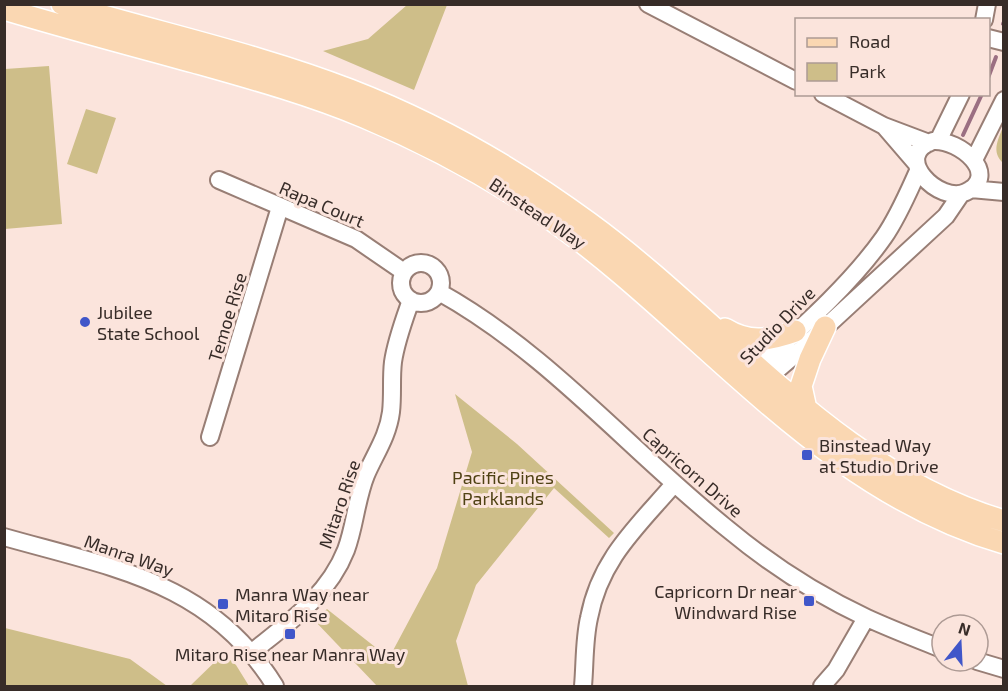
<svg xmlns="http://www.w3.org/2000/svg" width="1008" height="691" viewBox="0 0 1008 691" font-family="'Exo 2',sans-serif">
<rect width="100%" height="100%" fill="#fbe4dc"/>
<!-- green -->
<path fill="#cebe89" d="M407,5h40l-33,85 -91,-39 45,-12z
M49,66l13,158 -57,5v-160z
M86,109l30,9 -19,56 -30,-10z
M1003,127v36c-12,-11 -5,-23 0,-36z
M455,394l62,50 97,89 -5,5 -55,-50 -78,97 -20,56 12,45h-91l-63,-66 13,-11 62,49 48,-90 35,-116z
M5,628l125,31 37,27h-162z
M223,654l13,11 13,21h-59z"/>
<g fill="none" stroke-linecap="round" stroke-linejoin="round">
<!-- stream -->
<path stroke="#9b6f82" stroke-width="4" d="M1003,24l1,-2
M988,78l8,-21
M963,135l19,-41"/>
<!-- minor casing -->
<g stroke="#987e75" stroke-width="20">
<path id="minor" d="M648,4l148,77
M984,20l3,-16
M988,38l16,4
M823,94l61,32 45,17
M885,127l31,36
M933,141c27,-2 68,34 33,51 -26,13 -76,-36 -33,-51z
M938,141l23,-47
M974,160l30,-60
M219,180l137,59 48,33
M971,189l33,3
M401 283a20 20 0 1 1 40 0a20 20 0 1 1-40 0Z
M439,292c110,61 192,160 290,238 41,34 89,65 138,88 24,11 50,21 75,31
M753,376l5,-9c43,-39 93,-83 126,-130 14,-20 24,-44 34,-66
M758,382l11,-5 35,-30 142,-131 15,-22
M210,437l70,-230
M4,537c109,31 207,45 271,149
M251,653c37,-30 77,-57 95,-103 9,-24 10,-50 20,-75 9,-21 22,-39 25,-63 2,-17 0,-34 2,-50 3,-21 11,-42 18,-62
M977,661l27,8
M583,686c2,-22 1,-46 6,-68 11,-59 48,-91 85,-134
M822,686l14,-16 30,-52"/>
</g>
<!-- major casing -->
<g stroke="#fff" stroke-width="24">
<path id="major" d="M62,4c96,29 195,50 288,86 85,33 166,79 239,133 136,99 247,249 415,298
M4,9c63,19 127,36 190,53 57,16 115,32 170,55 62,26 122,58 178,96 156,107 273,275 462,330
M725,329c24,15 45,11 70,2
M806,409l-5,-23 9,-27 15,-32"/>
</g>
<!-- minor -->
<use href="#minor" stroke="#fff" stroke-width="16"/>
<!-- major -->
<use href="#major" stroke="#fad7b2" stroke-width="21"/>
</g>
<!-- markers -->
<g fill="#4056c9" stroke="#fbe4dc" stroke-width="2">
<circle cx="85" cy="322" r="6"/>
<rect x="801" y="449" width="12" height="12" rx="3"/>
<rect x="803" y="595" width="12" height="12" rx="3"/>
<rect x="217" y="598" width="12" height="12" rx="3"/>
<rect x="284" y="628" width="12" height="12" rx="3"/>
</g>
<g text-anchor="middle" dominant-baseline="central" stroke-width="6" stroke-linejoin="round" paint-order="stroke">
<!-- street labels -->
<g font-size="18" fill="#372c28" stroke="#fbe4dc">
<text transform="translate(322 204) rotate(23)">Rapa Court</text>
<text transform="translate(538 213) rotate(34)">Binstead Way</text>
<text transform="translate(227 317) rotate(-73)">Temoe Rise</text>
<text transform="translate(777 325) rotate(-46)">Studio Drive</text>
<text transform="translate(693 472) rotate(41)">Capricorn Drive</text>
<text transform="translate(339 504) rotate(-71)">Mitaro Rise</text>
<text transform="translate(129 555) rotate(19)">Manra Way</text>
</g>
<!-- poi labels -->
<g font-size="18" fill="#372c28" stroke="#fbe4dc" text-anchor="start">
<text x="97" y="312">Jubilee<tspan x="97" dy="21">State School</tspan></text>
<text x="819" y="445">Binstead Way<tspan x="819" dy="21">at Studio Drive</tspan></text>
<text x="797" y="591" text-anchor="end">Capricorn Dr near<tspan x="797" dy="21">Windward Rise</tspan></text>
<text x="235" y="594">Manra Way near<tspan x="235" dy="21">Mitaro Rise</tspan></text>
<text x="290" y="654" text-anchor="middle">Mitaro Rise near Manra Way</text>
</g>
<!-- park labels -->
<g font-size="18" fill="#4f4113" stroke="#fbe4dc">
<text x="503" y="477">Pacific Pines<tspan x="503" dy="21">Parklands</tspan></text>
</g>
</g>
<!-- border -->
<rect width="1008" height="691" fill="none" stroke="#372c28" stroke-width="12"/>
<!-- legend -->
<rect x="795" y="18" width="195" height="78" fill="#fbe4dc" stroke="#ad9a94" stroke-width="1.5"/>
<rect x="807" y="38" width="30" height="9" fill="#fad7b2" stroke="#ad9a94" stroke-width="1.5"/>
<text x="849" y="48" font-size="18" fill="#372c28">Road</text>
<rect x="807" y="63" width="30" height="18" fill="#cebe89" stroke="#ad9a94" stroke-width="1.5"/>
<text x="849" y="78" font-size="18" fill="#372c28">Park</text>
<!-- north arrow -->
<g transform="translate(960 643) rotate(18)"><circle r="28" fill="#fbe4dc" stroke="#ad9a94" stroke-width="1.5"/>
<path d="M0-4.5L10 22L0 15L-10 22Z" fill="#4056c9"/>
<text y="-9" font-size="16" font-weight="bold" text-anchor="middle" fill="#372c28">N</text>
</g>
</svg>
